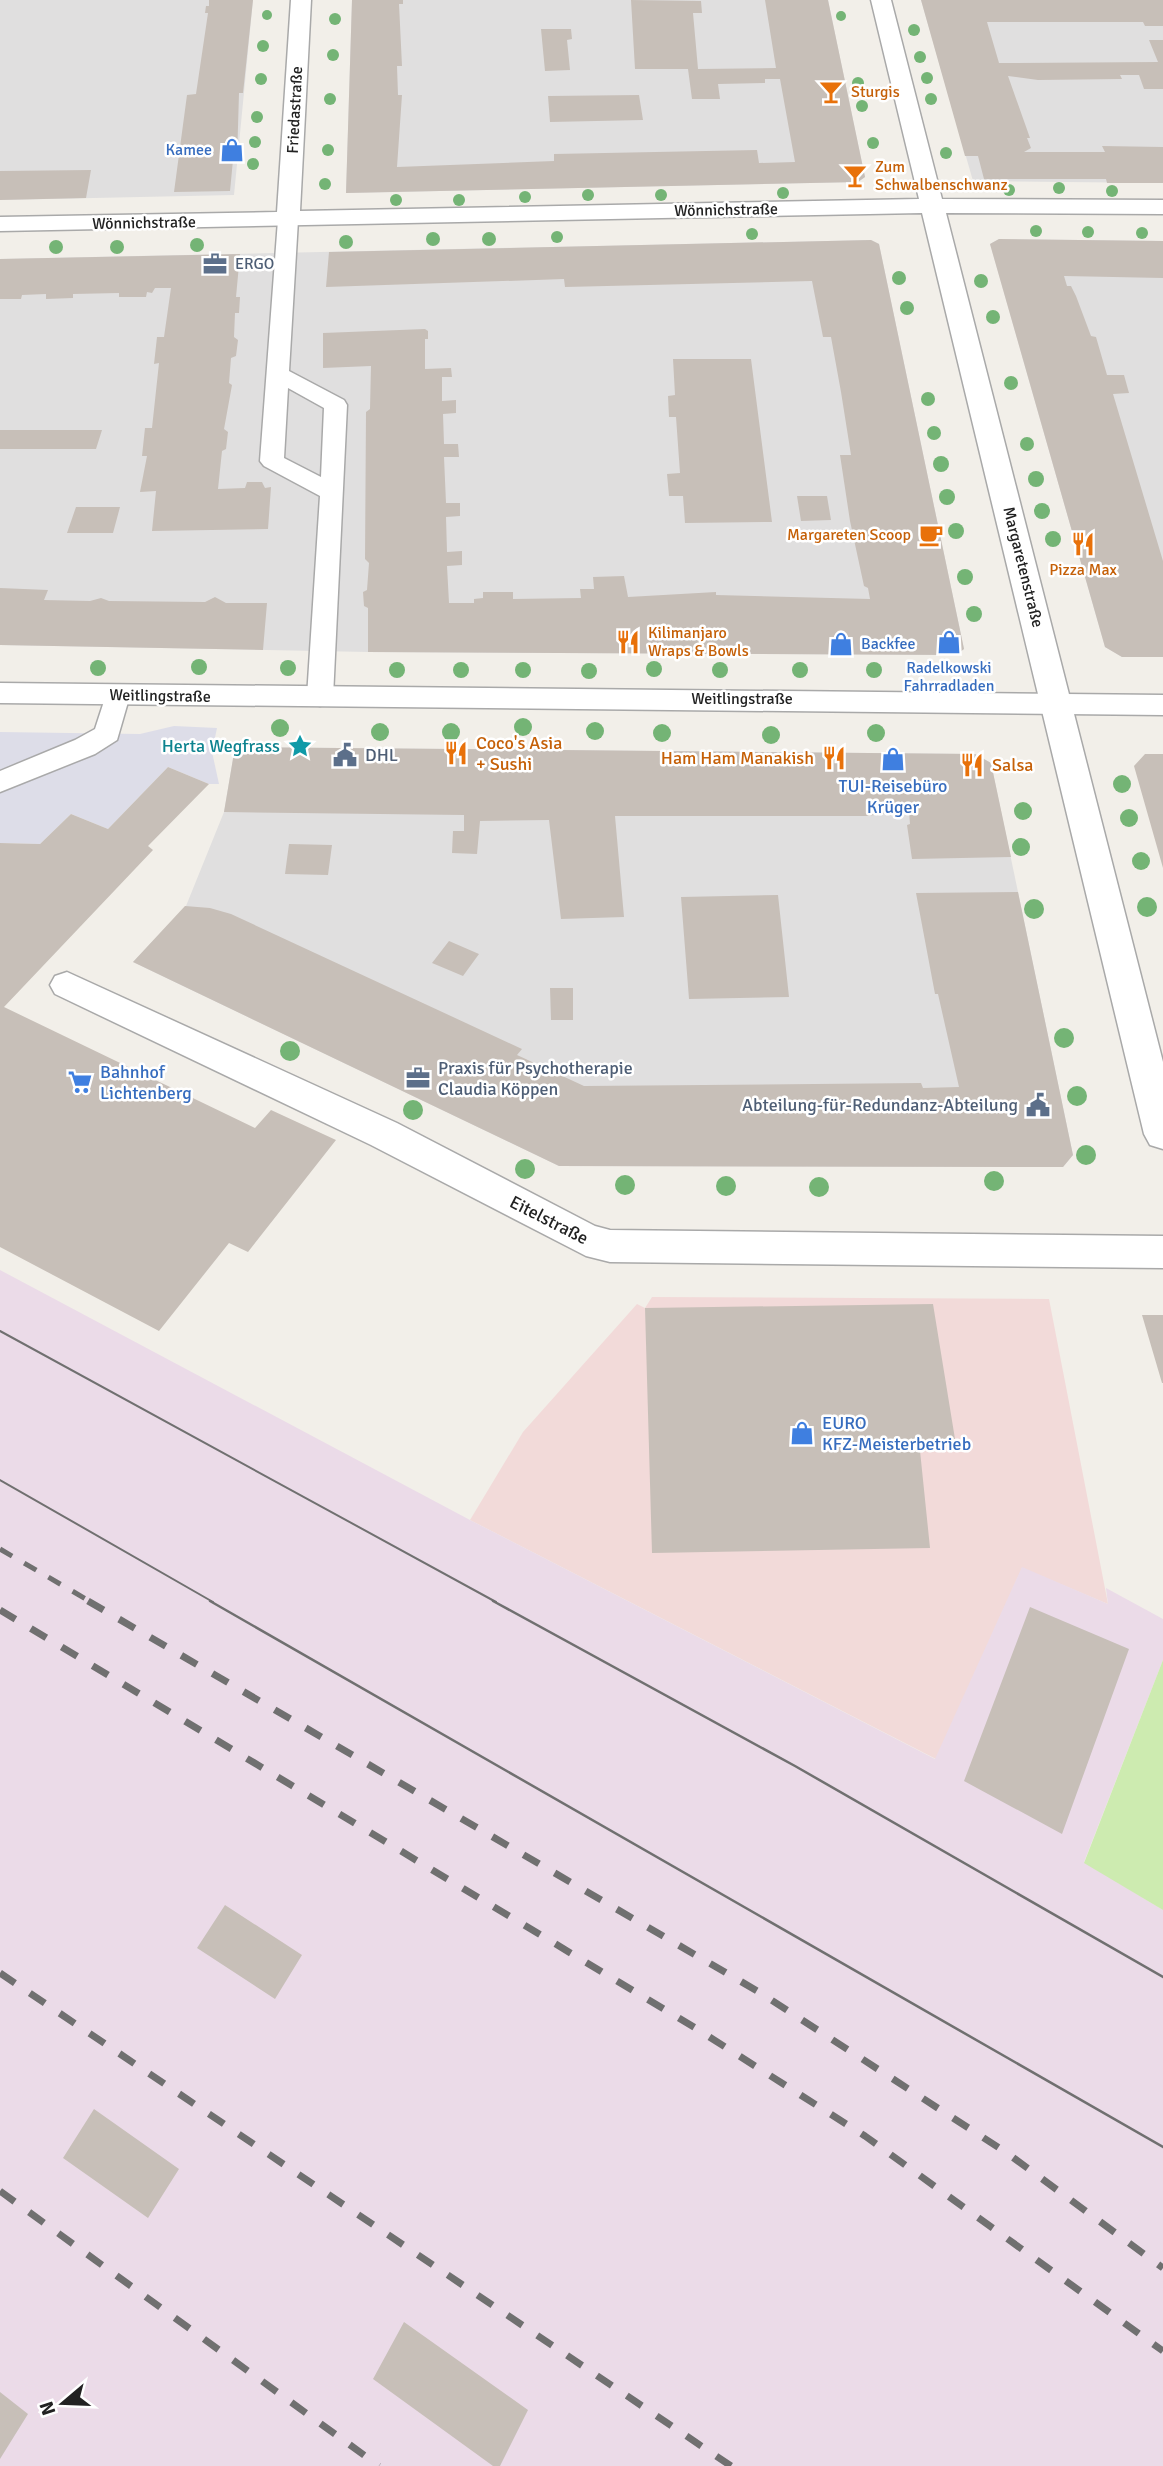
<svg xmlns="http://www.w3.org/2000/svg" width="1163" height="2466" viewBox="0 0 1163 2466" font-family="Signika,sans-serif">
<rect width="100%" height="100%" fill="#f2efe9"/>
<!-- residential -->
<path fill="#e0dfdf" d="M0,0h253l-19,195 -234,5z
M352,0h476l37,177 -7,5 -512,11z
M921,0h242v183l-190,-2z
M999,239l164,2v416h-41l-17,-10 -115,-403z
M871,240l8,4 85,405 -8,6 -588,-3 -368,-7v-386z
M235,747l740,7 16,9 82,392 -10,12 -504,-1 -426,-204 53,-56 38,-94z"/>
<!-- commercial -->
<path fill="#f2dad9" d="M652,1297l397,2 59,305 -86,-36 -86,191 -466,-239 53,-88 114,-128 8,4z"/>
<!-- industrial -->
<path fill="#ebdbe8" d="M0,1270l470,250 465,239 87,-192 86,37 -2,-16 57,31v41l-79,202 79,48v556h-1163z"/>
<!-- grass -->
<path fill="#cdebb0" d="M1163,1660v250l-79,-47z"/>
<!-- plaza -->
<path fill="#dddde8" d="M174,726l43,2 -5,24 7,32h-10l-41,-17 -60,62 -37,-15 -31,30 -40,-1v-111l140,2z"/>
<!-- building -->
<path fill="#c7bfb8" d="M209,0h44l-10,93h-4l-2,67h-4l-3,31 -56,1 13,-97 9,-1 12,-81h-3l1,-7h3z
M352,0h51v4h-4l3,62h-5l1,29h4l-5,72 157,-6v-7l203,-4 2,13 36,-1 -15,-83h-15v4l-47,1 2,15h-28l-4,-30h-53l-4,-69 70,1 1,12h-9l5,56 78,-1 -11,-68h63l37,177 -7,5 -512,11z
M921,0h242v26h-18l-2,-4h-156l12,41 159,-1 -9,-22h14v49h-19l-5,-14h-19l2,4 -84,1 -30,-4 22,62h-3l4,10 -7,4h81l-3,-6 61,1v36h-56l-1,-4h-122l-6,-23h-13z
M541,29h30l1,10 -5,1 3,30 -25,1z
M639,95l4,25 -93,2 -2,-26z
M91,170l-5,28 -86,2v-29z
M999,239l164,2v37l-99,-2 3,10h4l5,10 15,40 5,1 11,38h17l5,18 -16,1 50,167v96h-41l-17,-10 -115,-403z
M871,240l8,4 85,405 -8,6 -588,-3v-44l-4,-2 -1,-14 4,-2 2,-27 -4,-4 1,-147 4,-3 1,-43 -48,2v-35l102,-4 3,2v8h-3v30l26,-1 1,9h-10v24l14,-1v13l-13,1 1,30h14l1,13h-15l2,46h14v13l-14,1 1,35 15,-1v14l-15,1 2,37h25v-4l9,-1v-6h30v7l68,-1 -1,-9h14l-1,-12 31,-1 4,21 88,-5v3l154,4 -2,-11 -4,-2 -14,-65 -10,-66h11l-10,-63 -10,-55h-8l-11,-56 -247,6 -1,-8 -238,8 3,-35z
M240,254l-4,43h4l-1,16h-4l-1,24 4,3 -2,16 -5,2 -2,25 3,2 -8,44 4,3 -2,17 -4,2 -4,38 27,-1 2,-6h15l3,6 6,-1 -3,42 -116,2 4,-40 -16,1 7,-36h-5l3,-28h7l7,-65 -5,1 3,-27h7l7,-49h-16l-3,5 -5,-1 -1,5h-27v-4l-46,1v4l-27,1v-5l-24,1 -1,4h-21v-40z
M673,359h78l21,163 -87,1 -2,-27h-14l-2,-22 13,-1 -4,-56h-7l-1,-21 7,-1z
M0,430h102l-6,19h-96z
M797,496h30l4,24 -30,1z
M76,507h44l-7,26h-46z
M0,588l48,2 -4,10 46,1 11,-3 8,3 96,1 10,-5 11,6h41l-4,47 -263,-5z
M235,747l740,7 16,9 20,94 -99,2 -5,-34 3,-1 -1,-13 -43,5h-251l9,101 -63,2 -12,-99 -69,1 -3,33 -25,-1 1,-22h11v-16l-240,-3z
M1145,754h18v114l-29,-102z
M168,767l41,17 -61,62 5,4 -149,157 251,121 16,-18 65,30 -88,112 -19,-9 -70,88 -159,-84v-404l40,1 31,-30 37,15z
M289,844l43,1 -4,30 -43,-1z
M1018,892l55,263 -10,12 -504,-1 -426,-204 52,-56 25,2 21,6 291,135 -5,6 67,31 337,-3 2,5 36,-1 -21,-93h-3l-19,-101z
M778,895l11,102 -100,2 -8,-102z
M449,941l30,13 -16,22 -31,-13z
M550,988h23v32h-22z
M933,1304l22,135 -36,2 11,107 -278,5 -7,-245z
M1142,1315h21v68h-1z
M1030,1607l99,42 -67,185 -98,-53z
M225,1905l77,50 -27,44 -78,-51z
M94,2109l85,60 -31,49 -85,-60z
M404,2322l124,88 -28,56h-7l-120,-87z
M0,2392l28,22 -28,45z"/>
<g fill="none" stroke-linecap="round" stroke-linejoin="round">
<!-- service casing -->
<g stroke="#a9a9a9" stroke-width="3">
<path id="service" d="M288,214l10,6 -9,151 55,29 3,5 -14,292 -4,6 -9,3 -9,-3 -4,-6 13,-201 -56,-30 -4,-5 18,-241zM288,388l36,20 -3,69 -37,-19z
M117,686l9,3 4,6 -13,45 -22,14 -95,38v-21l75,-31 20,-11 13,-40z"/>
</g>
<!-- minor casing -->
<g stroke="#a9a9a9" stroke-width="3">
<path id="minor" d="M291,0h20l-11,211 619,-12 -48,-199h20l51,199 221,1v14l-217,-1 217,849v87l-13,-4 -6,-11 -222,-921 -922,18v-14l277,-5z
M67,972l330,151 198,103 15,4 553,6v32l-553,-6 -24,-6 -215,-111 -316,-151 -5,-9 5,-9z"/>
</g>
<!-- tertiary casing -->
<g stroke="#a9a9a9" stroke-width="3">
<path id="tertiary" d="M0,683l1163,12v20l-1163,-12z"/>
</g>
<!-- service -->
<use href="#service" fill="#fff" fill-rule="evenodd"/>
<!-- minor -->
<use href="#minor" fill="#fff" fill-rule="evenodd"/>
<!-- tertiary -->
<use href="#tertiary" fill="#fff" fill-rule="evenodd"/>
<!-- tram-far1 -->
<path stroke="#707070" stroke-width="2" d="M0,1331l496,271
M0,1480l213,122"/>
<!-- tram -->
<path stroke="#707070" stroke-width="2.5" d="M210,1601l953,546
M493,1601l302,165 368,211"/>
<!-- rail-far1 -->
<path stroke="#707070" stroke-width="5" stroke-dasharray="14 14" stroke-linecap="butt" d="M0,1549l91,53"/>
<!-- rail -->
<path stroke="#707070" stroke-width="7" stroke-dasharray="18 18" stroke-linecap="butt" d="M88,1601l671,391 248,161 156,115
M0,1610l697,419 168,107 298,215
M0,1973l731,493
M0,2191l379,275"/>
</g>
<!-- trees -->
<g fill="#74b475">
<circle cx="267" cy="15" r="5"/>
<circle cx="841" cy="16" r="5"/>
<circle cx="335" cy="19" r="6"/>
<circle cx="914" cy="30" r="6"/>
<circle cx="263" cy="46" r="6"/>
<circle cx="333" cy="55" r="6"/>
<circle cx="920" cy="57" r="6"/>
<circle cx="927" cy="78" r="6"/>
<circle cx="261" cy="79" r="6"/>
<circle cx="858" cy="83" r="6"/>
<circle cx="330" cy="99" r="6"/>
<circle cx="931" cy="99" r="6"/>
<circle cx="862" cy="106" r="6"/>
<circle cx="257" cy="117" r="6"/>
<circle cx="255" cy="142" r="6"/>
<circle cx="873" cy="143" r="6"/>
<circle cx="328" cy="150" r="6"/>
<circle cx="946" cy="153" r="6"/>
<circle cx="253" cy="164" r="6"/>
<circle cx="325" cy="184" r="6"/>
<circle cx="1059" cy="188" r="6"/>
<circle cx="1009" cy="190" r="6"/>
<circle cx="1112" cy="191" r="6"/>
<circle cx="783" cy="193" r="6"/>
<circle cx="588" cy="195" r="6"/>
<circle cx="661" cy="195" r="6"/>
<circle cx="525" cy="197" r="6"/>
<circle cx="396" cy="200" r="6"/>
<circle cx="459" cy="200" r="6"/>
<circle cx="1036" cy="231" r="6"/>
<circle cx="1088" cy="232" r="6"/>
<circle cx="1142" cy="233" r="6"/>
<circle cx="752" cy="234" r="6"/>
<circle cx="557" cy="237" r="6"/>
<circle cx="433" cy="239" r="7"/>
<circle cx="489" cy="239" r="7"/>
<circle cx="346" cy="242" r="7"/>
<circle cx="197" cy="245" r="7"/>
<circle cx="56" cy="247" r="7"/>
<circle cx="117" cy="247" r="7"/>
<circle cx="899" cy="278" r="7"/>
<circle cx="981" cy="281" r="7"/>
<circle cx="907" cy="308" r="7"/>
<circle cx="993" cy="317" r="7"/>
<circle cx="1011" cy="383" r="7"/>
<circle cx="928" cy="399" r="7"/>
<circle cx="934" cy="433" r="7"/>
<circle cx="1027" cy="444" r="7"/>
<circle cx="941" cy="464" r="8"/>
<circle cx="1036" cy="479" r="8"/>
<circle cx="947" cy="497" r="8"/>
<circle cx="1042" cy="511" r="8"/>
<circle cx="956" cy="531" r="8"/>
<circle cx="1053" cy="539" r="8"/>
<circle cx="965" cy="577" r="8"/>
<circle cx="974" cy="614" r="8"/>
<circle cx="199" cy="667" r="8"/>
<circle cx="98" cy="668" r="8"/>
<circle cx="288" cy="668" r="8"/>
<circle cx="654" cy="669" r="8"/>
<circle cx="397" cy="670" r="8"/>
<circle cx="461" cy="670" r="8"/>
<circle cx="523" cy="670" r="8"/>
<circle cx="720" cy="670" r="8"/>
<circle cx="800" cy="670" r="8"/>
<circle cx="874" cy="670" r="8"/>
<circle cx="589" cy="671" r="8"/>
<circle cx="523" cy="727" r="9"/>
<circle cx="280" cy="728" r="9"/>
<circle cx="595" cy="731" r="9"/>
<circle cx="380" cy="732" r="9"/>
<circle cx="451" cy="732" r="9"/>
<circle cx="662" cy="733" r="9"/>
<circle cx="876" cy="733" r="9"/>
<circle cx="771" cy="735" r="9"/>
<circle cx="1122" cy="784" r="9"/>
<circle cx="1023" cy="811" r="9"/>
<circle cx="1129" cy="818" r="9"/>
<circle cx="1021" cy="847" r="9"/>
<circle cx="1141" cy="861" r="9"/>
<circle cx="1147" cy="907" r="10"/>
<circle cx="1034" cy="909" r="10"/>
<circle cx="1064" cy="1038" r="10"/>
<circle cx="290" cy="1051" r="10"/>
<circle cx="1077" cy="1096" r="10"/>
<circle cx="413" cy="1110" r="10"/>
<circle cx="1086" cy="1155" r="10"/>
<circle cx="525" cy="1169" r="10"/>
<circle cx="994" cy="1181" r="10"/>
<circle cx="625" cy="1185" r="10"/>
<circle cx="726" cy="1186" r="10"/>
<circle cx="819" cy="1187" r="10"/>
</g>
<!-- icons -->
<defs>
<g id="bar-bare" transform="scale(1.89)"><path d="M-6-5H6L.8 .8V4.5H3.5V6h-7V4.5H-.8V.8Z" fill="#e8710a" stroke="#fff" stroke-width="2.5" paint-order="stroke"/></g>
<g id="shop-bare" transform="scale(1.89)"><path d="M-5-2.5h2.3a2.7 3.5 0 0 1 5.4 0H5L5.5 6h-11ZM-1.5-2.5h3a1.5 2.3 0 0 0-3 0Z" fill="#3f7fe0" stroke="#fff" stroke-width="2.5" paint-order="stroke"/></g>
<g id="office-bare" transform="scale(1.89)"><path d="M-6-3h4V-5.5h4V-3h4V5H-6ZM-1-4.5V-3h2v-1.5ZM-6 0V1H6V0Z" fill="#5c6f8a" stroke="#fff" stroke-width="2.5" paint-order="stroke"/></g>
<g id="cafe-bare" transform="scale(1.89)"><path d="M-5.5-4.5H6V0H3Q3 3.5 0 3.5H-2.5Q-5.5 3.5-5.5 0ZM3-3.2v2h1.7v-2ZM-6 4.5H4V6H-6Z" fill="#e8710a" stroke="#fff" stroke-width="2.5" paint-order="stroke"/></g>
<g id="restaurant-bare" transform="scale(1.89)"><path d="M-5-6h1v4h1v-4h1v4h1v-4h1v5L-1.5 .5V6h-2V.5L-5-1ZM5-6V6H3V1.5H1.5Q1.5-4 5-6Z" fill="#e8710a" stroke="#fff" stroke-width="2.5" paint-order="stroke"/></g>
<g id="sight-bare" transform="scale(1.89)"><path d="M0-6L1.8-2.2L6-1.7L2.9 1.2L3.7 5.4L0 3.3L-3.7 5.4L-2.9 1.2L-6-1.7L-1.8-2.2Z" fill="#0f9aa8" stroke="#fff" stroke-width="2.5" paint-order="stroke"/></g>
<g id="civic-bare" transform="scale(1.89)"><path d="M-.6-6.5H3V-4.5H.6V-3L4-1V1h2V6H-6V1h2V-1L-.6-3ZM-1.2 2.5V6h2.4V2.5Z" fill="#5c6f8a" stroke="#fff" stroke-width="2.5" paint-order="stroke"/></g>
<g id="supermarket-bare" transform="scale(1.89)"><path d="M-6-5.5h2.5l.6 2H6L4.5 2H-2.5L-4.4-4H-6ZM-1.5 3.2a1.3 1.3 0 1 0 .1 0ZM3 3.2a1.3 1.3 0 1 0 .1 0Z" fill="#3f7fe0" stroke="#fff" stroke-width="2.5" paint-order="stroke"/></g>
</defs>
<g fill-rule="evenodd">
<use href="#bar-bare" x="831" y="92"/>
<use href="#shop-bare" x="232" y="150"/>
<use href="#bar-bare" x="855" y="176"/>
<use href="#office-bare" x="215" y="264"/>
<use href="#cafe-bare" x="931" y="535"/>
<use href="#restaurant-bare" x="1083" y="544"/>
<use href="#restaurant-bare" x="628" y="642"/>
<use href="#shop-bare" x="949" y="642"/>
<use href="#shop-bare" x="841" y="644"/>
<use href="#sight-bare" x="300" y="746"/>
<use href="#restaurant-bare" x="456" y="753"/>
<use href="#civic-bare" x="345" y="755"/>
<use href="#restaurant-bare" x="834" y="758"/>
<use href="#shop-bare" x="893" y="759"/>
<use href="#restaurant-bare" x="972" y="765"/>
<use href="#office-bare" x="418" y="1078"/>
<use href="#supermarket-bare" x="80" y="1082"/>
<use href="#civic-bare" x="1038" y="1105"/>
<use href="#shop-bare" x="802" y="1433"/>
</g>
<g text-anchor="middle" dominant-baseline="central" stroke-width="5" stroke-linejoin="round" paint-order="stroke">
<!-- far-food labels -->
<g font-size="16" fill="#c56008" stroke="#fff" text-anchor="start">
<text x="851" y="92">Sturgis</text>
<text x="875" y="167">Zum<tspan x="875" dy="18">Schwalbenschwanz</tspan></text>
<text x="911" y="535" text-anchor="end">Margareten Scoop</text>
<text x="1083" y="570" text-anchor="middle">Pizza Max</text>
<text x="648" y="633">Kilimanjaro<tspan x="648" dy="18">Wraps &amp; Bowls</tspan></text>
</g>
<!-- far-street labels -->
<g font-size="16" fill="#222" stroke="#fff">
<text transform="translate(295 110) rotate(-87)">Friedastraße</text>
<text transform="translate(726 210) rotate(-1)">Wönnichstraße</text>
<text transform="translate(144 223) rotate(-1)">Wönnichstraße</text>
<text transform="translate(1023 567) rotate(76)">Margaretenstraße</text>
<text transform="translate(160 696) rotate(1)">Weitlingstraße</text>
<text x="742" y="699">Weitlingstraße</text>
</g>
<!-- far-shop labels -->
<g font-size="16" fill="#366cbe" stroke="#fff" text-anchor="end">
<text x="212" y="150">Kamee</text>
<text x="861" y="644" text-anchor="start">Backfee</text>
<text x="949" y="668" text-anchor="middle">Radelkowski<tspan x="949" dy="18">Fahrradladen</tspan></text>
</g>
<!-- far-service labels -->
<g font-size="16" fill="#4e5e75" stroke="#fff" text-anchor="start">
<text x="235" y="264">ERGO</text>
</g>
<!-- food labels -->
<g font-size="18" fill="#c56008" stroke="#fff" text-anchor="start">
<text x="476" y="743">Coco's Asia<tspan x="476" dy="21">+ Sushi</tspan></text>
<text x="814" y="758" text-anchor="end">Ham Ham Manakish</text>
<text x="992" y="765">Salsa</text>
</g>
<!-- culture labels -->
<g font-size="18" fill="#0d838f" stroke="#fff" text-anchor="end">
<text x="280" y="746">Herta Wegfrass</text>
</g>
<!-- service labels -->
<g font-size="18" fill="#4e5e75" stroke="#fff" text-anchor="start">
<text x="365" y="755">DHL</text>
<text x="438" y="1068">Praxis für Psychotherapie<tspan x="438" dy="21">Claudia Köppen</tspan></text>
<text x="1018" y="1105" text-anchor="end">Abteilung-für-Redundanz-Abteilung</text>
</g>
<!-- shop labels -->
<g font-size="18" fill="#366cbe" stroke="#fff" text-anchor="start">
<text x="893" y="786" text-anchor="middle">TUI-Reisebüro<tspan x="893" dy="21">Krüger</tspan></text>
<text x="100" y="1072">Bahnhof<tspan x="100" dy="21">Lichtenberg</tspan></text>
<text x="822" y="1423">EURO<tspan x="822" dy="21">KFZ-Meisterbetrieb</tspan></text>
</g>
<!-- street labels -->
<g font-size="18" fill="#222" stroke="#fff">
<text transform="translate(549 1220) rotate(27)">Eitelstraße</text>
</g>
</g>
<!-- north arrow -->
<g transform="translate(63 2403) rotate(251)" stroke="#ffffff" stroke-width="5" paint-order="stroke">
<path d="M0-5L12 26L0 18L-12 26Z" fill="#222222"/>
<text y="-10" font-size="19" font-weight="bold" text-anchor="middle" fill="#222222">N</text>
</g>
</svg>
